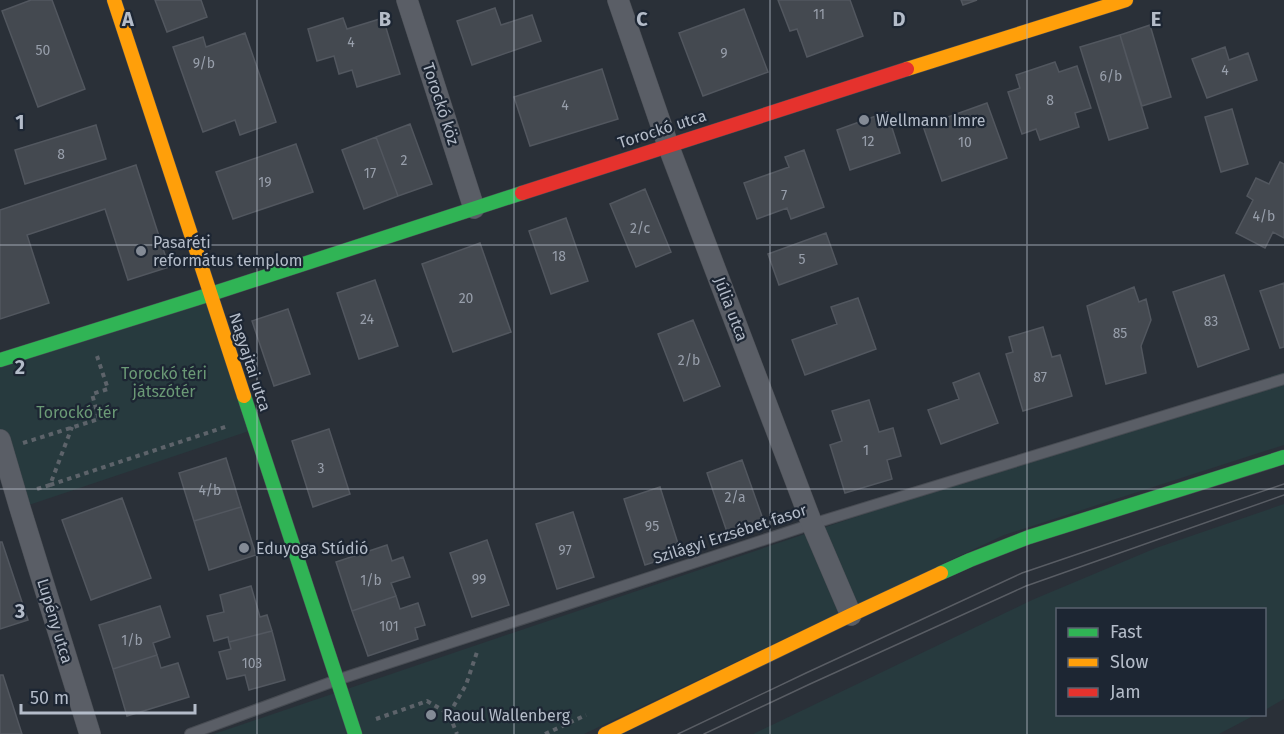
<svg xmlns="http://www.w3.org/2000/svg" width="1284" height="734" viewBox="0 0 1284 734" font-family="'Fira Sans',sans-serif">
<rect width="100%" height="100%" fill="#2a3038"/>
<!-- green -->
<path fill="#273a3e" d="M211,294l44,135 -235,79 -20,-68v-80z
M1284,372v73l-280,90 -420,199h-370z
M1284,504v195l-19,11 -1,-100h-206v104l197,1 -36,19h-466l279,-134 124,-52z"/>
<!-- building -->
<path fill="#444950" stroke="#52575f" stroke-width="1.5" d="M31,0h21l33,89 -47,18 -36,-96z
M155,0h46l6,17 -40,15z
M778,0h72l13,36 -56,21 -10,-28 -7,2z
M961,0h16l-14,5z
M495,8l6,17 31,-10 9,26 -69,24 -15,-44z
M744,9l24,63 -65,24 -24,-63z
M343,18l4,11 36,-11 17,56 -43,13 -5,-17 -13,4 -5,-18 -17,5 -9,-32z
M1150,25l21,72 -29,9 -22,-71z
M245,33l31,89 -36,13 -5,-15 -32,12 -30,-85 30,-10 3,10z
M1120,35l28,93 -39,12 -29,-93z
M1225,47l4,13 19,-7 9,27 -50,18 -15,-39z
M1055,62l4,10 18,-6 14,42 -16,5 4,14 -39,13 -4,-11 -14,5 -14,-42 12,-4 -4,-13z
M602,69l16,50 -88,27 -16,-49z
M987,103l20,55 -65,23 -19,-55z
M1232,109l16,55 -27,8 -16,-55z
M887,112l13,41 -50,17 -13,-40z
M410,124l22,60 -34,12 -22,-59z
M96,125l10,34 -81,25 -10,-34z
M376,137l22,59 -34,13 -22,-59z
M296,144l17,48 -80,27 -17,-47z
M804,150l20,57 -33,12 -4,-11 -30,11 -13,-36 45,-16 -4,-10z
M1280,162l4,2v74l-11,-6 -8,16 -29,-15 17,-33 -6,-4 9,-18 13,6z
M136,165l33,102 -41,13 -23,-71 -78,26 22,68 -49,16v-109z
M645,189l26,63 -35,15 -26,-63z
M566,218l22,63 -37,13 -22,-63z
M826,233l11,31 -58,21 -11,-31z
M480,243l31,89 -58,20 -31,-88z
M1224,275l25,74 -51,18 -25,-75z
M375,280l23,66 -39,13 -22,-66z
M1284,283v64l-4,1 -20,-57z
M1134,287l5,15 7,-3 5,21 -10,26 5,27 -40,11 -19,-78z
M858,298l18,51 -71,26 -13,-35 45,-16 -6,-17z
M288,309l22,65 -36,12 -22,-65z
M693,320l27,66 -36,15 -26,-67z
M1043,327l9,30 8,-2 12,41 -49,15 -17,-57 7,-2 -4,-15z
M979,373l19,50 -57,21 -13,-34 31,-11 -6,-16z
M869,400l10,32 14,-4 8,28 -14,4 5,19 -47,14 -15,-48 12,-4 -10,-30z
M329,429l21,65 -37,13 -21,-66z
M226,458l15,49 -47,14 -15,-48z
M742,460l22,62 -36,13 -21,-62z
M660,487l21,66 -36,12 -21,-66z
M122,498l29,80 -60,22 -29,-80z
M241,507l15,48 -47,15 -15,-49z
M573,512l21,65 -37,12 -21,-65z
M487,540l22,65 -37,12 -22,-64z
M0,542h2l26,78 -28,9z
M387,545l5,16 11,-4 7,20 -19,6 5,13 -44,15 -16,-49z
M251,586l9,31 7,-2 5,16 -43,11 -1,-5 -14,4 -7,-25 17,-4 -4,-17z
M396,596l4,13 18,-6 7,22 -10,3 3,11 -50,17 -16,-45z
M160,606l10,31 -17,6 4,12 -44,14 -14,-44z
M272,631l13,49 -36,10 -4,-15 -18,4 -8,-27 12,-3 -2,-7z
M157,655l4,13 17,-5 11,34 -62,19 -14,-47z
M0,675h3l19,59h-22z"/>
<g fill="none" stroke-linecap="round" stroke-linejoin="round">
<!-- lane casing -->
<g stroke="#484c53" stroke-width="12">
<path id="lane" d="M190,734l147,-54 475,-156 472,-145"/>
</g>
<!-- street casing -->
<g stroke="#484c53" stroke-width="22">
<path id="street" d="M407,0l67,208
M618,0l50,145 144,379 39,91
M0,440l20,68 70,226"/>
</g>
<!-- fast casing -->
<g stroke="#484c53" stroke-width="15">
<path id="fast" d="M0,360l211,-66 311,-101
M244,396l111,338
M941,573l29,-13 59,-23 255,-80"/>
</g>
<!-- slow casing -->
<g stroke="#484c53" stroke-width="15">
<path id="slow" d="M114,0l130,396
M907,69l219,-69
M605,734l246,-119 90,-42"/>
</g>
<!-- jam casing -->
<g stroke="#484c53" stroke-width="15">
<path id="jam" d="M522,193l385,-124"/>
</g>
<!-- path -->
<path stroke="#5d636a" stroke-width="4" stroke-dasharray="4.5 4.5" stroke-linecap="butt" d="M23,443l76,-24 -7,-25 16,-5 -11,-33
M50,485l178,-59
M37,489l13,-4 22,-58
M449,714l17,-29 12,-36
M376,719l51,-18 22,13 8,20
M545,734l41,-19"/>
<!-- lane -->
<use href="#lane" stroke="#5a5e66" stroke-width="10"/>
<!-- street -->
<use href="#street" stroke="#5a5e66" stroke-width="21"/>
<!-- fast -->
<use href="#fast" stroke="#30b455" stroke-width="14"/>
<!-- slow -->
<use href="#slow" stroke="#ff9f0a" stroke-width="14"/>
<!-- jam -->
<use href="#jam" stroke="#e5322d" stroke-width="14"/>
<!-- tram -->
<path stroke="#595d64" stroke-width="1.5" d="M678,734l128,-61 216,-100 262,-89
M704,734l106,-50 216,-98 258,-91"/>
</g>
<!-- grid -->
<path fill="none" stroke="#b4bcc9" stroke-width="1.5" stroke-opacity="0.55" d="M257,0v734M514,0v734M770,0v734M1027,0v734M0,245h1284M0,489h1284"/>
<!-- markers -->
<g fill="#848b96" stroke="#1d2633" stroke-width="2">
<circle cx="864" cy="120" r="6"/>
<circle cx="141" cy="251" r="6"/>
<circle cx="244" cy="548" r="6"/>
<circle cx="431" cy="715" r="6"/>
</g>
<g text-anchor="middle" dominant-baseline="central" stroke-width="4.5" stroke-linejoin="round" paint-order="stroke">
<!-- number labels -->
<g font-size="14" fill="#989fab">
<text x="819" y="14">11</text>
<text x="351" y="42">4</text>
<text x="43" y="50">50</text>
<text x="724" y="53">9</text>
<text x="204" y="63">9/b</text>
<text x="1225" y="70">4</text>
<text x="1111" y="76">6/b</text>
<text x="1050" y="100">8</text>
<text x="565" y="105">4</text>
<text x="868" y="141">12</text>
<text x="965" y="142">10</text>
<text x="61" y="154">8</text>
<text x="404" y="160">2</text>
<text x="370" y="173">17</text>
<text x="265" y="182">19</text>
<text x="784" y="195">7</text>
<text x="1264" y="216">4/b</text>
<text x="640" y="228">2/c</text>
<text x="559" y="256">18</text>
<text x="802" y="259">5</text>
<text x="466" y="298">20</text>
<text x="367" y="319">24</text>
<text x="1211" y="321">83</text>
<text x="1120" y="333">85</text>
<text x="689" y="360">2/b</text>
<text x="1040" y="377">87</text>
<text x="866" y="450">1</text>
<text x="321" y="468">3</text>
<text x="210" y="490">4/b</text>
<text x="735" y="497">2/a</text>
<text x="652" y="526">95</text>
<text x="565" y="550">97</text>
<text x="479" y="579">99</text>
<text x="371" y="580">1/b</text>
<text x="389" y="626">101</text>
<text x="132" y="640">1/b</text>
<text x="252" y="663">103</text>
</g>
<!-- street labels -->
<g font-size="16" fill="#b4bcc9" stroke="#1d2633">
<text transform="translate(441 104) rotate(72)">Torockó köz</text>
<text transform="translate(662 129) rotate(-18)">Torockó utca</text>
<text transform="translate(731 309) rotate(69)">Júlia utca</text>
<text transform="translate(250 362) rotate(72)">Nagyajtai utca</text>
<text transform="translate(730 534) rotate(-18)">Szilágyi Erzsébet fasor</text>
<text transform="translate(55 621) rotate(73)">Lupény utca</text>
</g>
<!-- poi labels -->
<g font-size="16" fill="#b4bcc9" stroke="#1d2633" text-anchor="start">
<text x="876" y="120">Wellmann Imre</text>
<text x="153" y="242">Pasaréti<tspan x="153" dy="18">református templom</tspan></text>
<text x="256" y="548">Eduyoga Stúdió</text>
<text x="443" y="715">Raoul Wallenberg</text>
</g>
<!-- park labels -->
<g font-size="16" fill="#6b9a76" stroke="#1d2633">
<text x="164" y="373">Torockó téri<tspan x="164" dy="18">játszótér</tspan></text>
<text x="77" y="412">Torockó tér</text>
</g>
</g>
<g font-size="20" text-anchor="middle" font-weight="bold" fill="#b4bcc9" stroke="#1d2633" stroke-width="4.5" stroke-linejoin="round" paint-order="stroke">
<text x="128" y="26">A</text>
<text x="385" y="26">B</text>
<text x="642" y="26">C</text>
<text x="899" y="26">D</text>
<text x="1156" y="26">E</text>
<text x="20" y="129">1</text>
<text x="20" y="374">2</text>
<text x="20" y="618">3</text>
</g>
<!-- legend -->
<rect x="1056" y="608" width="210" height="108" fill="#1d2633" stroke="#59626f" stroke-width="1.5"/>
<rect x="1068" y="628" width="30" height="9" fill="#30b455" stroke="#59626f" stroke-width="1.5"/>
<text x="1110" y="638" font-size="18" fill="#b4bcc9">Fast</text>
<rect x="1068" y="658" width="30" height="9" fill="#ff9f0a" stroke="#59626f" stroke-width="1.5"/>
<text x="1110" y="668" font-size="18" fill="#b4bcc9">Slow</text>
<rect x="1068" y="688" width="30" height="9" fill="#e5322d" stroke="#59626f" stroke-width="1.5"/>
<text x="1110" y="698" font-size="18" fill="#b4bcc9">Jam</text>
<!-- scale -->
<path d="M21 704v9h174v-9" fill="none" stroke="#b4bcc9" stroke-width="3"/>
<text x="30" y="704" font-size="18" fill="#b4bcc9" stroke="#1d2633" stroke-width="4.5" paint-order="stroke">50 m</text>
</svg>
